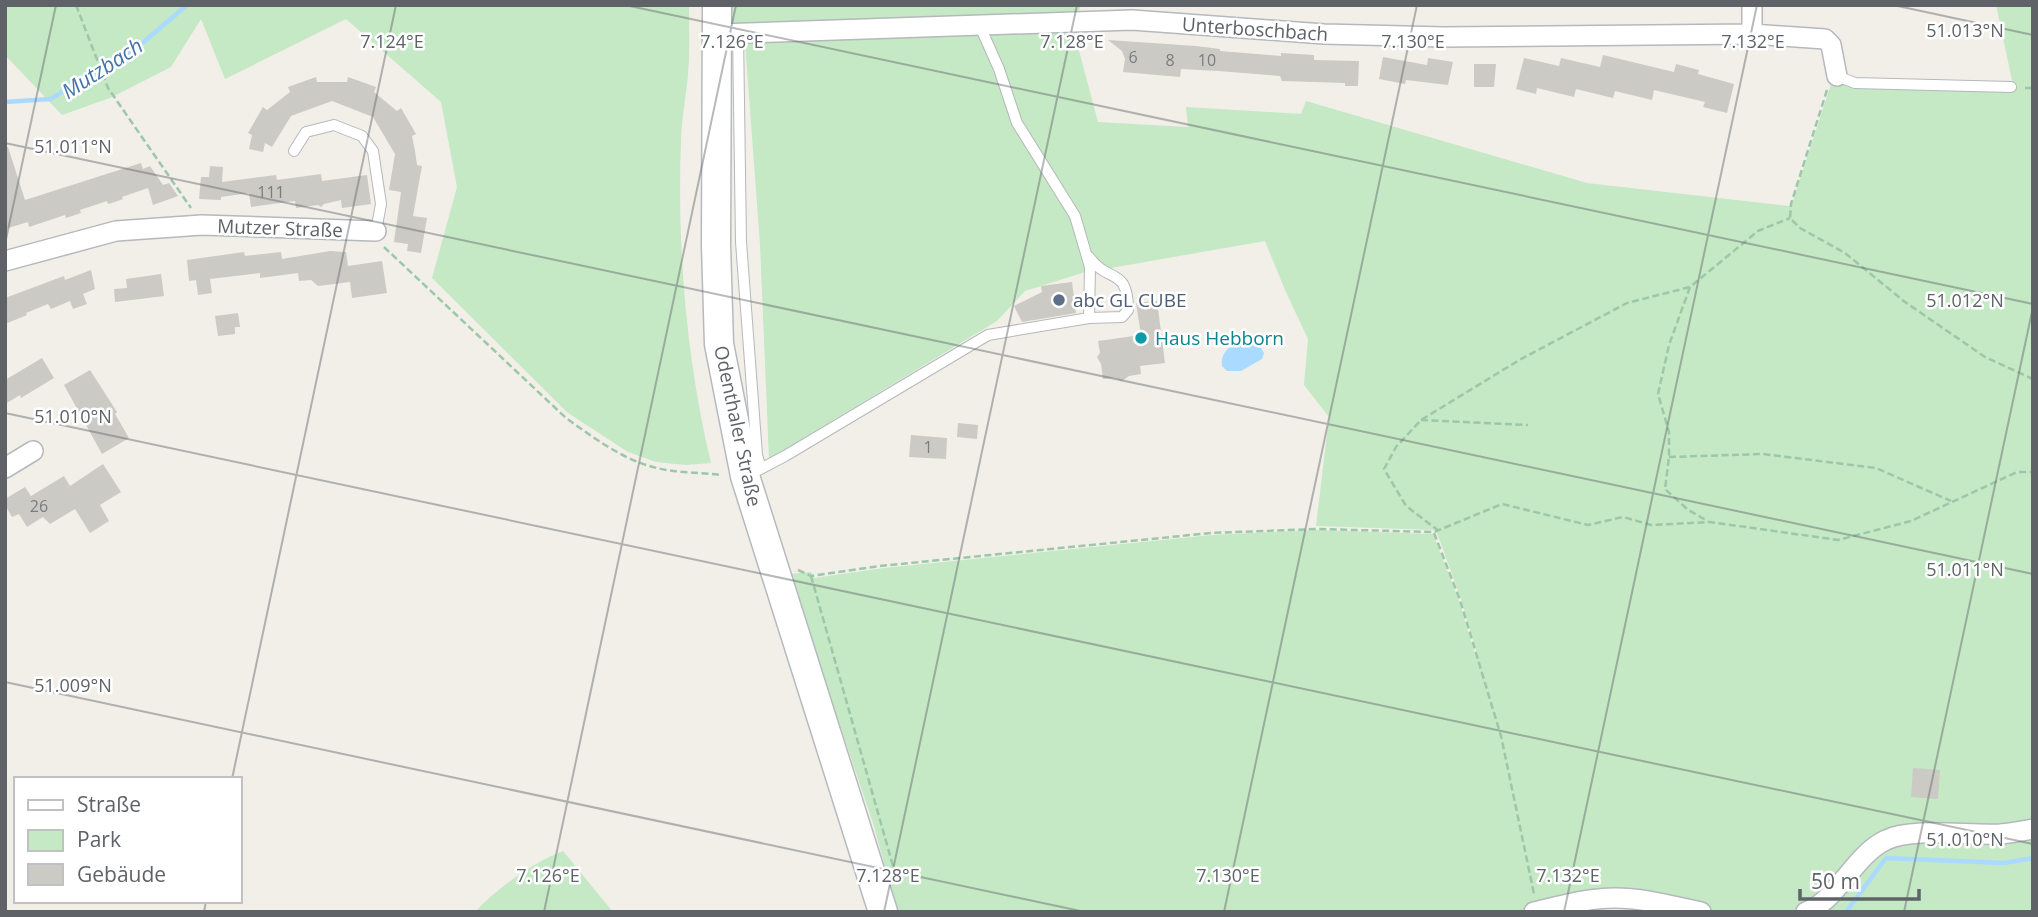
<svg xmlns="http://www.w3.org/2000/svg" width="2038" height="917" viewBox="0 0 2038 917" font-family="'Open Sans',sans-serif">
<rect width="100%" height="100%" fill="#f1efe8"/>
<!-- green -->
<path fill="#c5e8c5" d="M5,5h684c0,23 1,47 -1,70 -2,21 -6,42 -7,64 -4,108 5,219 30,324l-25,2 -30,-3 -28,-10 -60,-39 -136,-135 25,-91 -16,-85 -95,-83 -121,60 -24,-60 -30,48 -61,31 -48,17 -57,-60z
M724,5h357l-7,19 -352,6z
M1996,5h37v907h-215l20,-29 -43,27 -7,2h-78l-160,-8 -35,8h-618l-23,-86 -85,-252 22,-2 3,6 70,-10 328,-33 104,-5 117,4 26,67 17,57 2,-1 -17,-58 -25,-69 -120,-4 13,-109 -25,-32 4,-46 -23,-49 -20,-49 -183,32 -57,18 -28,30 -228,138 -9,-215 -15,-201 328,-15 25,94 90,5 -2,-20 115,7 5,-13 281,82 202,23 3,-2 39,-120 182,1z
M563,851l50,61h-138c21,-23 59,-50 88,-61z"/>
<!-- water -->
<path fill="#aadaff" d="M1238,343l21,2 5,8 -2,6 -21,12h-14l-5,-5c-2,-11 6,-20 16,-23z"/>
<g fill="none" stroke-linecap="round" stroke-linejoin="round">
<!-- stream -->
<path stroke="#aadaff" stroke-width="4.5" d="M5,102l46,-3 33,-22 49,-26 54,-46
M1846,912l40,-54 118,5 29,-5"/>
</g>
<!-- building -->
<path fill="#cccac5" d="M1108,40l88,6 24,3v2l61,5v-3l33,2v5l45,1 -1,25h-13v-3l-63,-2 -2,-5 -62,-5 -37,-2 -1,8 -57,-5 2,-13 -3,-8z
M1603,55l71,17 2,-8 23,6 -1,4 36,10 -7,29 -24,-6 2,-5 -51,-12 -2,10 -37,-9 -2,7 -37,-9 -2,8 -37,-9 -1,6 -20,-5 8,-31 35,8 2,-8 39,9z
M1383,57l44,8 1,-7 25,4 -5,23 -42,-5 -1,4 -26,-5z
M1474,64h22l-2,23h-20z
M316,77l1,5h30l1,-5 28,10 -2,5 23,19 4,-3 15,26 -4,2 3,15 2,14 5,1 -9,50 14,2 -6,35 -14,-2 1,-7 -14,-2 7,-50 -12,-2 6,-36 -22,-37 -41,-16 -41,15 -19,31 -7,-4 -2,9 -14,-3 3,-14 -4,-2 15,-26 4,3 23,-18 -2,-5z
M5,147h3l17,53 116,-37 2,6 7,-3 13,19 6,-2 9,13 -25,9 -5,-17 -26,9 1,2 -8,3 -7,2 -1,-3 -27,9 1,3 -15,5 -1,-3 -36,12 -1,-5 -23,7z
M210,166l13,1 -1,15 54,-7 1,5 44,-6 1,7 45,-6 4,29 -29,4 -1,-8 -17,4 -3,3 -3,-2 -22,3 -1,-7 -44,6 -2,-14 -28,4v3l-22,-1 2,-22h8z
M330,251l16,1 2,14 34,-5 5,32 -35,5 -2,-16 -32,4 -7,-6 -12,1 -1,-8 -38,5v-5l-50,6 2,14 -14,2 -2,-15 -7,1 -2,-21 57,-8 1,4 36,-4 1,7z
M91,270l4,19 -12,5 4,10 -14,5 -3,-8 -19,8 -3,-5 -22,9 1,2 -22,9v-26l59,-22 1,4z
M161,274l3,22 -49,6 -1,-13 13,-1 -1,-9z
M1072,282l4,31 -54,9 -8,-16 28,-14 -1,-6z
M1157,301l8,62 -25,3 1,8 -12,2 -7,5 -7,-3 -12,1 -2,-15 -4,-7 3,-4 -2,-12 43,-6 -5,-32z
M238,313l2,14h-5v7l-17,2 -3,-20z
M42,358l12,20 -33,20 -1,-3 -15,9v-24z
M90,370l27,42 -2,2 14,24 -27,16 -38,-69z
M958,423l20,2 -1,14 -20,-2z
M911,435l36,3 -1,21 -37,-2z
M103,464l18,28 -21,13 9,16 -19,12 -15,-24 -25,15 -7,-7 -16,10 -8,-13 -7,3 -7,-12v-6l20,-12 6,9 33,-20 6,10z
M1913,768l27,2 -2,29 -27,-2z"/>
<g fill="none" stroke-linecap="round" stroke-linejoin="round">
<!-- service casing -->
<g stroke="#b5b8bc" stroke-width="12">
<path id="service" d="M738,33l3,209 16,213 4,14
M1837,76l18,7 156,4
M294,151l12,-19 28,-7 28,11 11,15 8,53 -5,27
M1089,257c19,27 39,9 39,53l-6,7 -33,1
M747,476l38,-20 203,-121 101,-17 1,-51 -15,-51 -58,-93 -18,-54 -20,-45"/>
</g>
<!-- minor casing -->
<g stroke="#b5b8bc" stroke-width="22">
<path id="minor" d="M717,34l415,-14 192,14 120,3 308,-3 73,5 6,6 6,31
M1752,34v-29
M5,261l111,-30 86,-6 174,6
M5,468l28,-17
M1534,912c26,-6 53,-14 81,-14 29,0 57,8 86,14
M1806,912c30,-10 49,-58 80,-72 27,-13 84,-4 114,-6 11,-1 22,-3 33,-5"/>
</g>
<!-- secondary casing -->
<g stroke="#b6babf" stroke-width="31">
<path id="secondary" d="M717,5l-1,240 3,99 26,132 138,436"/>
</g>
<!-- path -->
<path stroke="#9cc7a9" stroke-width="2.5" stroke-dasharray="7 3.5" stroke-linecap="butt" d="M76,5l32,83 83,120
M2025,88h8
M1827,90l-36,114 -1,14 10,10 45,25 60,49 80,55 48,22
M384,247l182,171c31,22 62,46 101,52 18,3 37,3 55,5
M1690,287l-21,58 -11,49 11,38v25l-4,32 22,20 22,13
M1421,420l107,5
M1669,457l94,-3 113,14 75,33
M1439,531l-33,-25 -22,-37 12,-22 25,-27 100,-61 106,-56 63,-16 68,-56 32,-13
M1434,533l26,67 41,136 33,158
M798,570l13,6 69,-10 331,-33 105,-4 118,3 68,-28 86,21 35,-8 28,8 59,-3 128,18 73,-19 106,-49h16
M811,576l82,290"/>
<!-- service -->
<use href="#service" stroke="#fff" stroke-width="10"/>
<!-- minor -->
<use href="#minor" stroke="#fff" stroke-width="19"/>
<!-- secondary -->
<use href="#secondary" stroke="#fff" stroke-width="28"/>
</g>
<!-- ticks -->
<path fill="none" stroke="#5f6368" stroke-width="2" stroke-opacity="0.45" d="M625,5l1408,299M1893,5l140,30M5,143l2028,431M5,244l51,-239M5,413l2028,431M5,682l1080,230M232,779l164,-774M204,912l2,-11M544,912l192,-907M884,912l193,-907M1224,912l193,-907M1564,912l193,-907M1904,912l129,-605"/>
<!-- markers -->
<circle fill="#5c6f8a" stroke="#fff" stroke-width="2.5" cx="1059" cy="300" r="7"/>
<circle fill="#0f9aa8" stroke="#fff" stroke-width="2.5" cx="1141" cy="338" r="7"/>
<g text-anchor="middle" dominant-baseline="central" stroke-width="5" stroke-linejoin="round" paint-order="stroke">
<!-- number labels -->
<g font-size="16" fill="#7a7d7f">
<text x="1133" y="57">6</text>
<text x="1170" y="60">8</text>
<text x="1207" y="60">10</text>
<text x="271" y="192">111</text>
<text x="928" y="447">1</text>
<text x="39" y="506">26</text>
</g>
<!-- street labels -->
<g font-size="19" fill="#5f6368" stroke="#fff">
<text transform="translate(1255 29) rotate(4)">Unterboschbach</text>
<text transform="translate(280 228) rotate(2)">Mutzer Straße</text>
<text transform="translate(738 426) rotate(78)">Odenthaler Straße</text>
</g>
<!-- service labels -->
<g font-size="19" fill="#4e5e75" stroke="#fff" text-anchor="start">
<text x="1073" y="300">abc GL CUBE</text>
</g>
<!-- culture labels -->
<g font-size="19" fill="#0d838f" stroke="#fff" text-anchor="start">
<text x="1155" y="338">Haus Hebborn</text>
</g>
<!-- water labels -->
<g font-size="21" font-style="italic" fill="#4174aa" stroke="#fff">
<text transform="translate(102 68) rotate(-33)">Mutzbach</text>
</g>
</g>
<g font-size="18" text-anchor="middle" fill="#5f6368" stroke="#fff" stroke-width="5" stroke-linejoin="round" paint-order="stroke">
<text x="1965" y="37">51.013°N</text>
<text x="392" y="48">7.124°E</text>
<text x="732" y="48">7.126°E</text>
<text x="1072" y="48">7.128°E</text>
<text x="1413" y="48">7.130°E</text>
<text x="1753" y="48">7.132°E</text>
<text x="73" y="153">51.011°N</text>
<text x="1965" y="307">51.012°N</text>
<text x="73" y="423">51.010°N</text>
<text x="1965" y="576">51.011°N</text>
<text x="73" y="692">51.009°N</text>
<text x="1965" y="846">51.010°N</text>
<text x="548" y="882">7.126°E</text>
<text x="888" y="882">7.128°E</text>
<text x="1228" y="882">7.130°E</text>
<text x="1568" y="882">7.132°E</text>
</g>
<!-- border -->
<rect width="2038" height="917" fill="none" stroke="#5f6368" stroke-width="14"/>
<!-- legend -->
<rect x="14" y="777" width="228" height="126" fill="#ffffff" stroke="#bfc1c3" stroke-width="2"/>
<rect x="28" y="800" width="35" height="10" fill="#ffffff" stroke="#bfc1c3" stroke-width="2"/>
<text x="77" y="812" font-size="21" fill="#5f6368">Straße</text>
<rect x="28" y="830" width="35" height="21" fill="#c5e8c5" stroke="#bfc1c3" stroke-width="2"/>
<text x="77" y="847" font-size="21" fill="#5f6368">Park</text>
<rect x="28" y="864" width="35" height="21" fill="#cccac5" stroke="#bfc1c3" stroke-width="2"/>
<text x="77" y="882" font-size="21" fill="#5f6368">Gebäude</text>
<!-- scale -->
<path d="M1800 889v10h119v-10" fill="none" stroke="#5f6368" stroke-width="3.5"/>
<text x="1811" y="889" font-size="21" fill="#5f6368" stroke="#ffffff" stroke-width="5" paint-order="stroke">50 m</text>
</svg>
